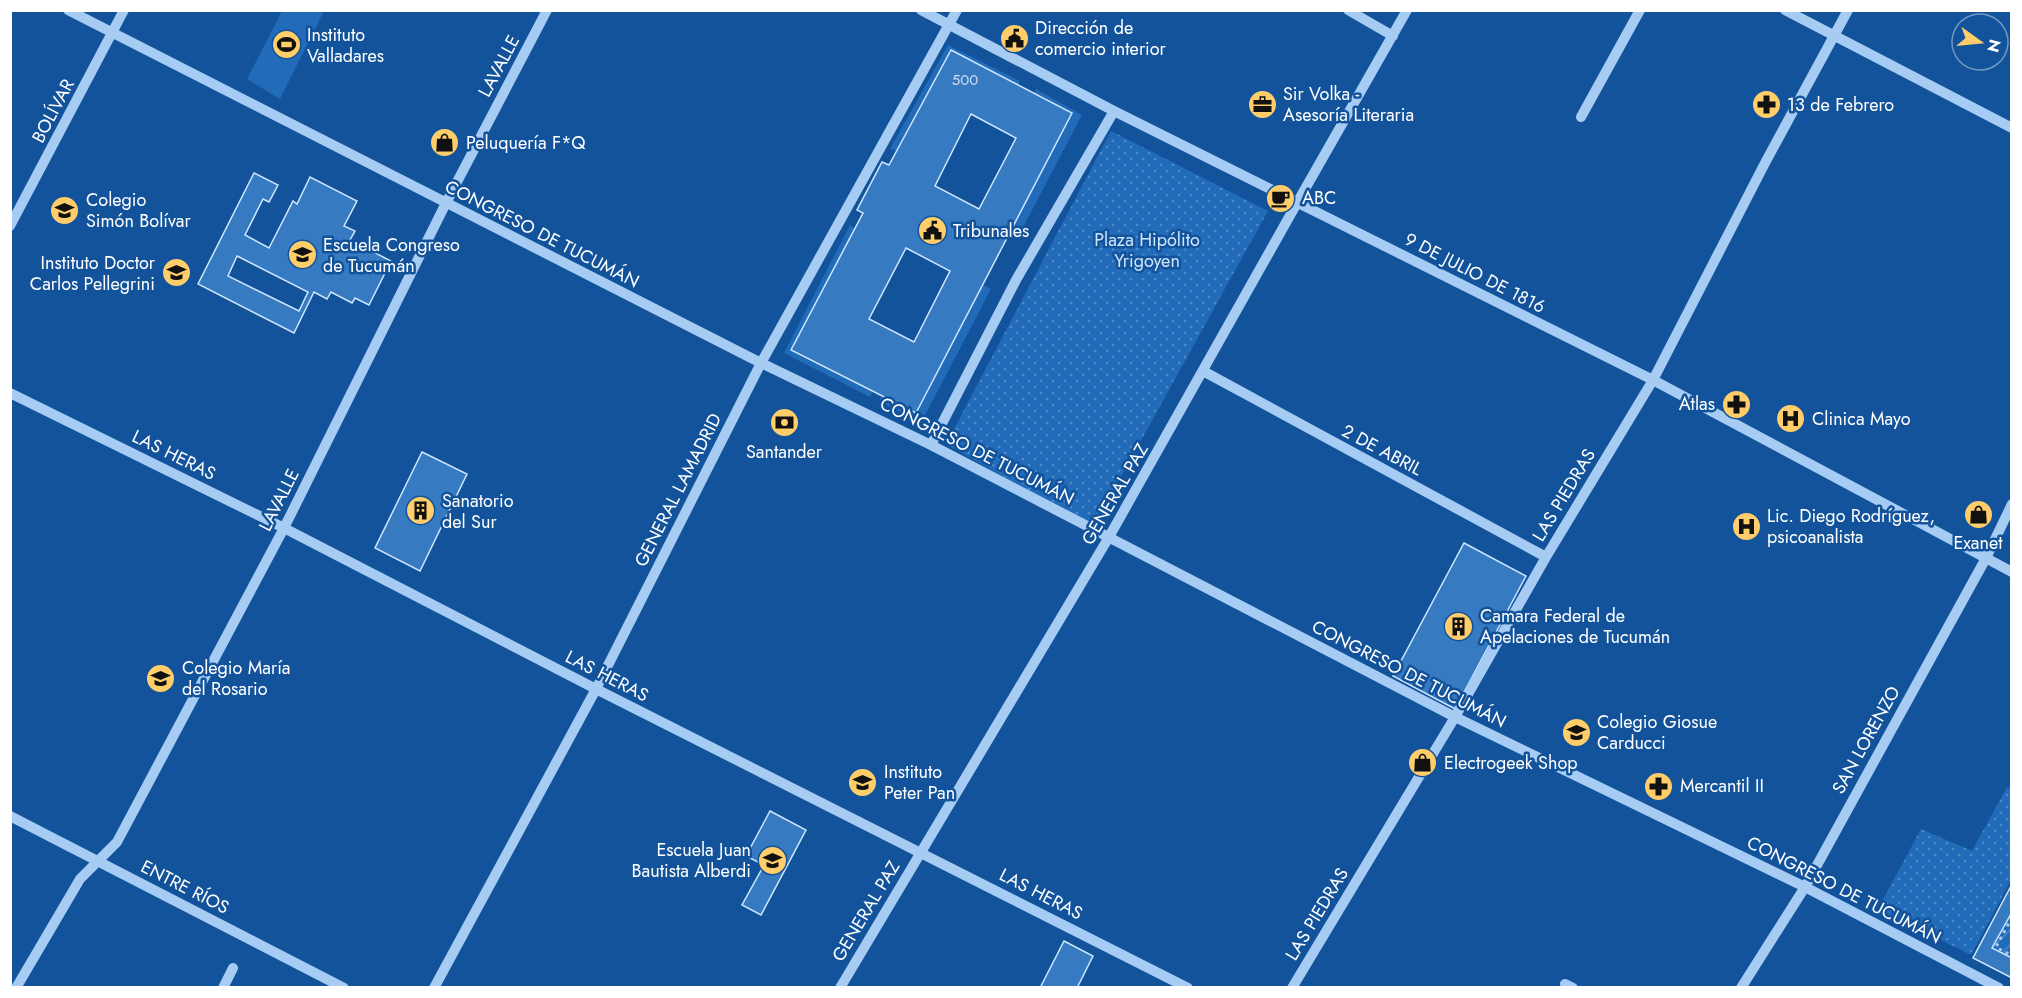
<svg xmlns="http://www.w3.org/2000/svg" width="2022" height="998" viewBox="0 0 2022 998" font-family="Jost,sans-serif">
  <defs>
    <pattern id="park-dots" width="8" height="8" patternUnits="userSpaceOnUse" patternTransform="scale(1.5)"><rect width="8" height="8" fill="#216bb9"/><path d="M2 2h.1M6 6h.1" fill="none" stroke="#4d89c7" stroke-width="1.8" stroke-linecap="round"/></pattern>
    <pattern id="garden-furrows" width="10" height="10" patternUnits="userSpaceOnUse" patternTransform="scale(1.5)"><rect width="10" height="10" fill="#216bb9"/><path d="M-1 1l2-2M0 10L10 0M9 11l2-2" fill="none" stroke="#4d89c7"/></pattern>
  </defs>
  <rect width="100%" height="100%" fill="#12539b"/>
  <!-- grass -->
  <path fill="#216bb9" d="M282,11H324L280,99L247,79Z
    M948,45L1020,81L1018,85L951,50L896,151L890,149Z
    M1036,89L1082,115L1018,237L1010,233L1072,113L1034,93Z
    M850,225L855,229L792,349L873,391L870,397L784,353Z
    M983,285L991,289L921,423L879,401L882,395L917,412Z"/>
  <!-- park -->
  <path fill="url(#park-dots)" d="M1111,131L1268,211L1093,527L946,444Z
    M2007,787L2012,789L2011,880L1971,955L1878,909L1921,829L1972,851Z"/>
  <!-- garden -->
  <path fill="url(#garden-furrows)" d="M2011,912V958L1992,948Z"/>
  <!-- building -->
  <path fill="#367ac1" stroke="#cee6fe" stroke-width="1.5" fill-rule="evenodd" d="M951,50L1072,113L916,413L791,350L863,213L857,210L882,162L889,165ZM971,114L1016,138L979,209L935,186ZM906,248L950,271L914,342L869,319Z
    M254,173L278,185L269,202L263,199L245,235L269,248L293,201L297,204L310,177L357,201L344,226L355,231L350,240L391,261L369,305L355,298L352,303L331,292L327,299L314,292L294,333L198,284ZM237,256L308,292L299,311L228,276Z
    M422,452L467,474L420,571L375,548Z
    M1464,543L1526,576L1455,709L1393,676Z
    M770,811L806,830L761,915L742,905L764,865L746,856Z
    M2012,884V912L1992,948L2012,958V978L1973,958Z
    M1064,941L1093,956L1077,988H1040Z"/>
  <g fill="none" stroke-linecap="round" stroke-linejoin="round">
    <!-- path -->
    <path stroke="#a6ccf4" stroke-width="3" stroke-dasharray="3 4.5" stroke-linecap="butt" d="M2012,917L1996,947L2012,956"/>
    <!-- minor -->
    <path stroke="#a6ccf4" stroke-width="10" d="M68,10L761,363L931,445L1455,717L1805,887L1999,988
      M921,10L1114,111L1653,380L2012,572
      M1348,10L1393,36
      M1785,10L2012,128
      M1581,117L1640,10
      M10,226L124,10
      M1203,371L1546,557
      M10,393L284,528L596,689L1188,988
      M931,445L1016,280L1114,111
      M10,816L344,988
      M1565,984L1573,988
      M16,988L80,879L117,842L284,528L446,203L547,10
      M223,988L233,968
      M434,988L596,689L761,363L957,10
      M840,988L1109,537L1297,203L1407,10
      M1292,988L1455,717L1546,557L1653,380L1765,163L1848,10
      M1741,988L1805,887L1986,558L2012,504"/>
  </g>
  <!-- icons -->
  <defs>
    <symbol id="civic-disc" viewBox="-11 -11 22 22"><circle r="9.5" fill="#ffcd69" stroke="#12539b"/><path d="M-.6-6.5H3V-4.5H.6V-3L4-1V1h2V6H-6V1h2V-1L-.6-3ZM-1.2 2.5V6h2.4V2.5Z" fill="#111"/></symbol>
    <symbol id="stadium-disc" viewBox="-11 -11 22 22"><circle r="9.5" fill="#ffcd69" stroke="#12539b"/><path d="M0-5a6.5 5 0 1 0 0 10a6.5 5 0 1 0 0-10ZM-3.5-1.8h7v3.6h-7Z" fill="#111"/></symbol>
    <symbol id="office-disc" viewBox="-11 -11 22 22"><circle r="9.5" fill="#ffcd69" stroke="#12539b"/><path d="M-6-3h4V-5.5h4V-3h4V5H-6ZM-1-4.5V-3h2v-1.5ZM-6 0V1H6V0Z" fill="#111"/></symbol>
    <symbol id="pharmacy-disc" viewBox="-11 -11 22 22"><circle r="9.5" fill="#ffcd69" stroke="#12539b"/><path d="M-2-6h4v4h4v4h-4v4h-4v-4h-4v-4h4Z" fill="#111"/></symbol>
    <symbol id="shop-disc" viewBox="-11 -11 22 22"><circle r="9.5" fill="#ffcd69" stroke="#12539b"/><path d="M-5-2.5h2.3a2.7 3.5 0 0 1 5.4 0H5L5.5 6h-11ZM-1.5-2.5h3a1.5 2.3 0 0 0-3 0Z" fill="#111"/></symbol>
    <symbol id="cafe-disc" viewBox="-11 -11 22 22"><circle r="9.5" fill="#ffcd69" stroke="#12539b"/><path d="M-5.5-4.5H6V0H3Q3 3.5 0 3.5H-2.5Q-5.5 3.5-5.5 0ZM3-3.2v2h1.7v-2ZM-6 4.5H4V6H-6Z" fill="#111"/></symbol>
    <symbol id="university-disc" viewBox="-11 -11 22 22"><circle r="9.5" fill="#ffcd69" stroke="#12539b"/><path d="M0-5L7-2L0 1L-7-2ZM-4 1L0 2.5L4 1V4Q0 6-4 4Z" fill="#111"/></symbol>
    <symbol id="school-disc" viewBox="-11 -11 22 22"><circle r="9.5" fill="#ffcd69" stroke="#12539b"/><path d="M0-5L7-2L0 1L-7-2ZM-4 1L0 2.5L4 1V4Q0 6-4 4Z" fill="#111"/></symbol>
    <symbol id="hospital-disc" viewBox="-11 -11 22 22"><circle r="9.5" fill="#ffcd69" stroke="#12539b"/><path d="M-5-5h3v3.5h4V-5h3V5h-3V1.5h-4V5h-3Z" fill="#111"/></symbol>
    <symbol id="bank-disc" viewBox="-11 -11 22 22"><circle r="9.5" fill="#ffcd69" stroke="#12539b"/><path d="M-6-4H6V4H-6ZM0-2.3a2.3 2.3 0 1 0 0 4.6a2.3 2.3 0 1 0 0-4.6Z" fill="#111"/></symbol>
    <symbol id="building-disc" viewBox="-11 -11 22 22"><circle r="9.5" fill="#ffcd69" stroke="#12539b"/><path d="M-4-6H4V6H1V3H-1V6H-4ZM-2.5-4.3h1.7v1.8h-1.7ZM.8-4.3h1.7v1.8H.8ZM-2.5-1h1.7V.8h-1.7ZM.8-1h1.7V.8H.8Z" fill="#111"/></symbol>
  </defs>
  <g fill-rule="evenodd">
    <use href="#civic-disc" x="998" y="22" width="33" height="33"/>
    <use href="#stadium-disc" x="270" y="28" width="33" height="33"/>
    <use href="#office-disc" x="1246" y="88" width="33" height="33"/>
    <use href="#pharmacy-disc" x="1750" y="88" width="33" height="33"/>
    <use href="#shop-disc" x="428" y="126" width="33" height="33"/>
    <use href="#cafe-disc" x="1264" y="182" width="33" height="33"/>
    <use href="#university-disc" x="48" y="194" width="33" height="33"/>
    <use href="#civic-disc" x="916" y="214" width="33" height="33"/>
    <use href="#school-disc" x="286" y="238" width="33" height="33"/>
    <use href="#school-disc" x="160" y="256" width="33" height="33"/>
    <use href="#pharmacy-disc" x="1720" y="388" width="33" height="33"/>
    <use href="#hospital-disc" x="1774" y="402" width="33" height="33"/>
    <use href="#bank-disc" x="768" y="406" width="33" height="33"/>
    <use href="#building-disc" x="404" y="494" width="33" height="33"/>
    <use href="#shop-disc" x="1962" y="498" width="33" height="33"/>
    <use href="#hospital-disc" x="1730" y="510" width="33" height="33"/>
    <use href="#building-disc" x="1442" y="610" width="33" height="33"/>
    <use href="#school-disc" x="144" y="662" width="33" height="33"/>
    <use href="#school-disc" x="1560" y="716" width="33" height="33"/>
    <use href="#shop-disc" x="1406" y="746" width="33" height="33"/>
    <use href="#school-disc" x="846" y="766" width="33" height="33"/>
    <use href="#pharmacy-disc" x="1642" y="770" width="33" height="33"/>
    <use href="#school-disc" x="756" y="844" width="33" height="33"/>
  </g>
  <g text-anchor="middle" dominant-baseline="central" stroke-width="5" stroke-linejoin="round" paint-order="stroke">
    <!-- number labels -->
    <g font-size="15" fill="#cddef0">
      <text x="965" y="80">500</text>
    </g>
    <!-- poi labels -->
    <g font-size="18" fill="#fff" stroke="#12539b" text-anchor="start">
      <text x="1035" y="28">Dirección de<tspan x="1035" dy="21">comercio interior</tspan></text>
      <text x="307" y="35">Instituto<tspan x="307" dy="21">Valladares</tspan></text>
      <text x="1283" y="94">Sir Volka -<tspan x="1283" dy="21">Asesoría Literaria</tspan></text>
      <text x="1787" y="105">13 de Febrero</text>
      <text x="466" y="143">Peluquería F*Q</text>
      <text x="1302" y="198">ABC</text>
      <text x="86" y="200">Colegio<tspan x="86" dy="21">Simón Bolívar</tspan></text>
      <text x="953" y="231">Tribunales</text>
      <text x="323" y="245">Escuela Congreso<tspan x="323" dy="21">de Tucumán</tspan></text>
      <text x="155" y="263" text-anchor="end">Instituto Doctor<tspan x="155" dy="21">Carlos Pellegrini</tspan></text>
      <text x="1715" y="404" text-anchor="end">Atlas</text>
      <text x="1812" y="419">Clinica Mayo</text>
      <text x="784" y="452" text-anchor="middle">Santander</text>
      <text x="442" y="501">Sanatorio<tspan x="442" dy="21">del Sur</tspan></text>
      <text x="1767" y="516">Lic. Diego Rodríguez,<tspan x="1767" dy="21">psicoanalista</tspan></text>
      <text x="1978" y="543" text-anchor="middle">Exanet</text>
      <text x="1480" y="616">Camara Federal de<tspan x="1480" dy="21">Apelaciones de Tucumán</tspan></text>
      <text x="182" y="668">Colegio María<tspan x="182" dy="21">del Rosario</tspan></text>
      <text x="1597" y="722">Colegio Giosue<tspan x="1597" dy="21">Carducci</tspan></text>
      <text x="1444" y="763">Electrogeek Shop</text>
      <text x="884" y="772">Instituto<tspan x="884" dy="21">Peter Pan</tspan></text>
      <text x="1680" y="786">Mercantil II</text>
      <text x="751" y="850" text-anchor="end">Escuela Juan<tspan x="751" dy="21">Bautista Alberdi</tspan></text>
    </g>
    <!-- street labels -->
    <g font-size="18" fill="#fff" stroke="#12539b">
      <text transform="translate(499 66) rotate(-62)">LAVALLE</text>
      <text transform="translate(53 111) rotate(-62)">BOLÍVAR</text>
      <text transform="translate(542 234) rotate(27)">CONGRESO DE TUCUMÁN</text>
      <text transform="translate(1475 273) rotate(27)">9 DE JULIO DE 1816</text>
      <text transform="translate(1382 450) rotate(28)">2 DE ABRIL</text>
      <text transform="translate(977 451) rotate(27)">CONGRESO DE TUCUMÁN</text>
      <text transform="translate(174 455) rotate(26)">LAS HERAS</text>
      <text transform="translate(678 490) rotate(-63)">GENERAL LAMADRID</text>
      <text transform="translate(1115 494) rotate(-60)">GENERAL PAZ</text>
      <text transform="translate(1564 495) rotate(-59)">LAS PIEDRAS</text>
      <text transform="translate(279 500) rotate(-63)">LAVALLE</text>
      <text transform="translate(1409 674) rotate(27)">CONGRESO DE TUCUMÁN</text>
      <text transform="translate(607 676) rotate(27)">LAS HERAS</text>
      <text transform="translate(1866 740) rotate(-61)">SAN LORENZO</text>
      <text transform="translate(185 887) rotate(27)">ENTRE RÍOS</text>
      <text transform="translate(1844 890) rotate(27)">CONGRESO DE TUCUMÁN</text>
      <text transform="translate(1041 894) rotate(27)">LAS HERAS</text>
      <text transform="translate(866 911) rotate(-59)">GENERAL PAZ</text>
      <text transform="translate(1317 914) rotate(-59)">LAS PIEDRAS</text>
    </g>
    <!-- park labels -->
    <g font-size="18" fill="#cee6fe" stroke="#12539b">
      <text x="1147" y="240">Plaza Hipólito<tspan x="1147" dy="21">Yrigoyen</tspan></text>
    </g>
  </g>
  <!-- border -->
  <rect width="2022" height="998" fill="none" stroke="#ffffff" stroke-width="24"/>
  <!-- north arrow -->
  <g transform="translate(1980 42) rotate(105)"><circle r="28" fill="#12539b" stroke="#7198c3" stroke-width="1.5"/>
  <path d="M0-4.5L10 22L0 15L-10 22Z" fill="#ffcd69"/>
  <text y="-9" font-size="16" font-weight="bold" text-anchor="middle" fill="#ffffff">N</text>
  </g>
</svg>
